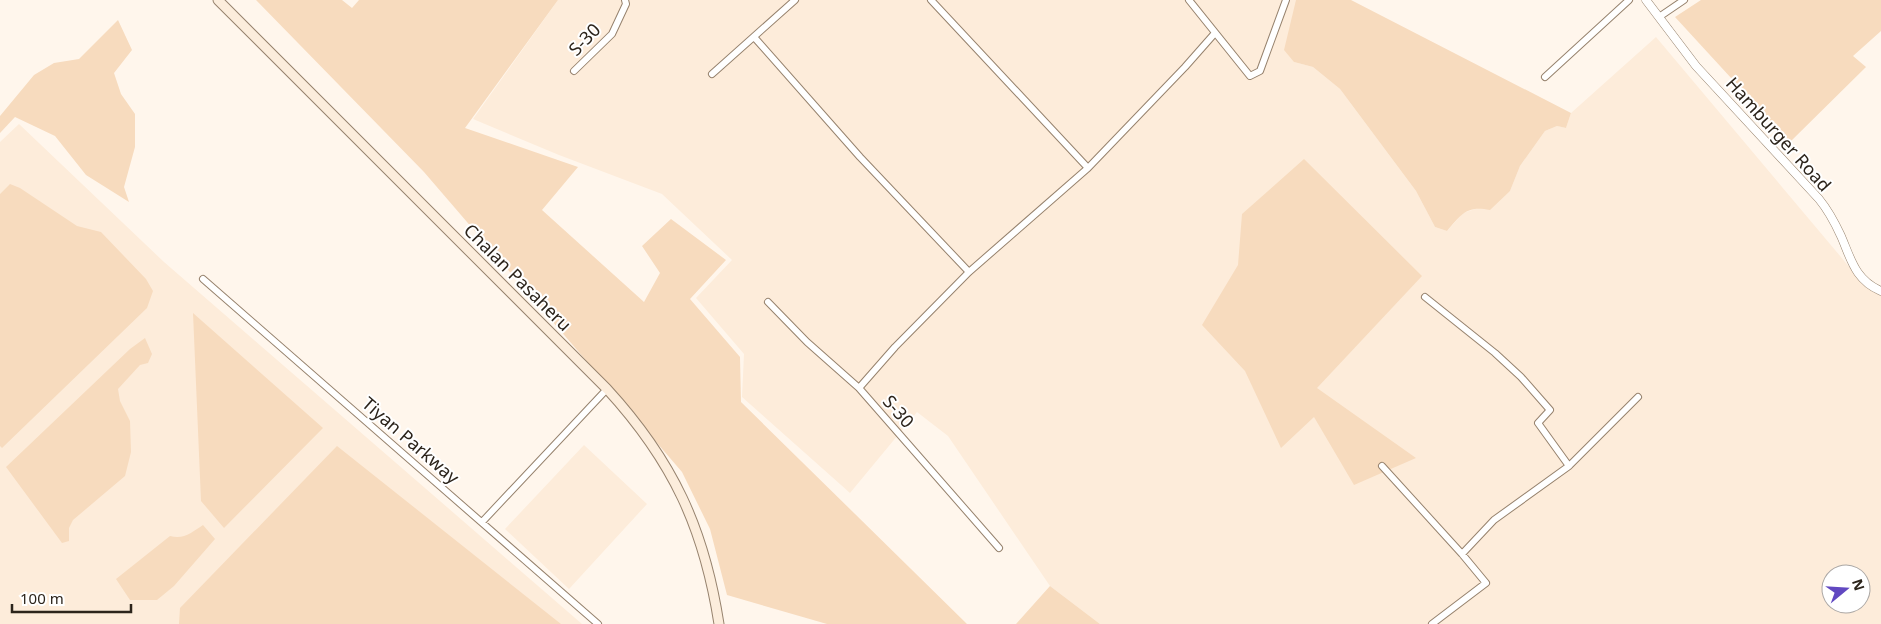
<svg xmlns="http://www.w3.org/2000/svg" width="1881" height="624" viewBox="0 0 1881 624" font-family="'Noto Sans',sans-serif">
  <rect width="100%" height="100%" fill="#fff6ec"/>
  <!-- built -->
  <path fill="#fdecda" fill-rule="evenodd" d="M558,0H1302L1294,62L1313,67L1340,89L1416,191L1435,227L1447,231L1463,213L1478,208L1510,191L1520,166L1545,131L1557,126L1566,128L1571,113L1656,37L1867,288L1881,295V624H1100L1050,586L948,436L917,412L850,493L742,397L744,354L696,298L732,260L662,194L559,155L473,119ZM1831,574H1861V604H1831Z
    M19,124L164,262L582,624H0V142Z
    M584,445L647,504L569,589L505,529Z"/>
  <!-- green -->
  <path fill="#f7dbbe" d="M256,0H342L352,8L359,0H558L465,128L578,167L542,210L644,302L660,273L642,246L671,219L726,260L690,299L740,357L741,402L967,624H827L727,595L710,529L682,472L424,172Z
    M1296,0H1351L1571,113L1566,128L1557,126L1545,131L1520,166L1510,191L1490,210C1466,205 1461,215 1447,231L1435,227L1416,191L1340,89L1313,67L1294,62L1284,50Z
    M1701,0H1881V31L1853,56L1866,67L1790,142L1675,17Z
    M118,20L132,50L114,73L121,94L135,114V147L124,187L129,202L86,175L55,136L15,117L0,133V116L34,75L54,63L79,59Z
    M1304,159L1422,276L1317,388L1416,458L1354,485L1314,417L1281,448L1245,371L1202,325L1238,265L1242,214Z
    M10,184L20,188L77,226L101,232L146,279L153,291L147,308L2,448L0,446V194Z
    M193,313L323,428L224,528L201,501Z
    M145,338L152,354L148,363L140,365L118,389L120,401L130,421L131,452L125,476L73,520L69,528V541L62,543L6,467L130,349Z
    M337,446L561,624H179L180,608Z
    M203,525L215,539L174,586L157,600H130L116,579L170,536C184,540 192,532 203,525Z
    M1050,586L1100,624H1016Z"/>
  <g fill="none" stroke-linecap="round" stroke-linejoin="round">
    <defs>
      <path id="minor" d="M931,0L1088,168
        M1189,0L1250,76L1260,71L1286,0
        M1659,17L1684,0
        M754,37L860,157L969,272
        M574,71L612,34L626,4L625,0
        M712,74L795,0
        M1545,77L1629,0
        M203,279L598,624
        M1425,297L1495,353L1521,377L1550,410L1538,423L1569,466
        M768,302L807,342L859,388L999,548
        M859,388L895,347L969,272L1088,168L1185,67L1215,33
        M1382,466L1462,554
        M482,522L607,389
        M1432,624L1486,583L1462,554L1494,520L1569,466L1638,397"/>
      <path id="tertiary" d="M1646,0L1696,66L1819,199C1828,210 1835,223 1841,236C1851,259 1855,280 1881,291"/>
      <path id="secondary" d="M218,0L607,389C673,461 704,528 719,624"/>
    </defs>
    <!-- minor casing -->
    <use href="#minor" stroke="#96826d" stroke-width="8"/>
    <!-- tertiary casing -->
    <use href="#tertiary" stroke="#96826d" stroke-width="9"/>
    <!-- secondary casing -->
    <use href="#secondary" stroke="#96826d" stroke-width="11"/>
    <!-- minor -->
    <use href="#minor" stroke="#fff" stroke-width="6"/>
    <!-- tertiary -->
    <use href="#tertiary" stroke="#fff" stroke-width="8"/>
    <!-- secondary -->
    <use href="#secondary" stroke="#fceddc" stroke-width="9"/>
  </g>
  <g text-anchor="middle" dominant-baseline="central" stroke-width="4" stroke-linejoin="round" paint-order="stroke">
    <!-- street labels -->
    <g font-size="18" fill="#2c241b" stroke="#fff">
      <text transform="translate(584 39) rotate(-46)">S-30</text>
      <text transform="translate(1779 134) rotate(48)">Hamburger Road</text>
      <text transform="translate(518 277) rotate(45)">Chalan Pasaheru</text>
      <text transform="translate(899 411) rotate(49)">S-30</text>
      <text transform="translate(411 440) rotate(41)">Tiyan Parkway</text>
    </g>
  </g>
  <!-- north arrow -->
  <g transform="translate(1846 589) rotate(72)"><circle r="24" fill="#ffffff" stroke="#aba7a4"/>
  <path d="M0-4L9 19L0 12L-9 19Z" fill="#6148c1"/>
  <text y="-8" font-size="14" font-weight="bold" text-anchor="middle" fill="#2c241b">N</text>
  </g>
  <!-- scale -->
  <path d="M12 604v8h119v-8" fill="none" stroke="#2c241b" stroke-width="2.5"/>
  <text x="20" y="604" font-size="15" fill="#2c241b" stroke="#ffffff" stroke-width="4" paint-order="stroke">100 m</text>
</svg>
